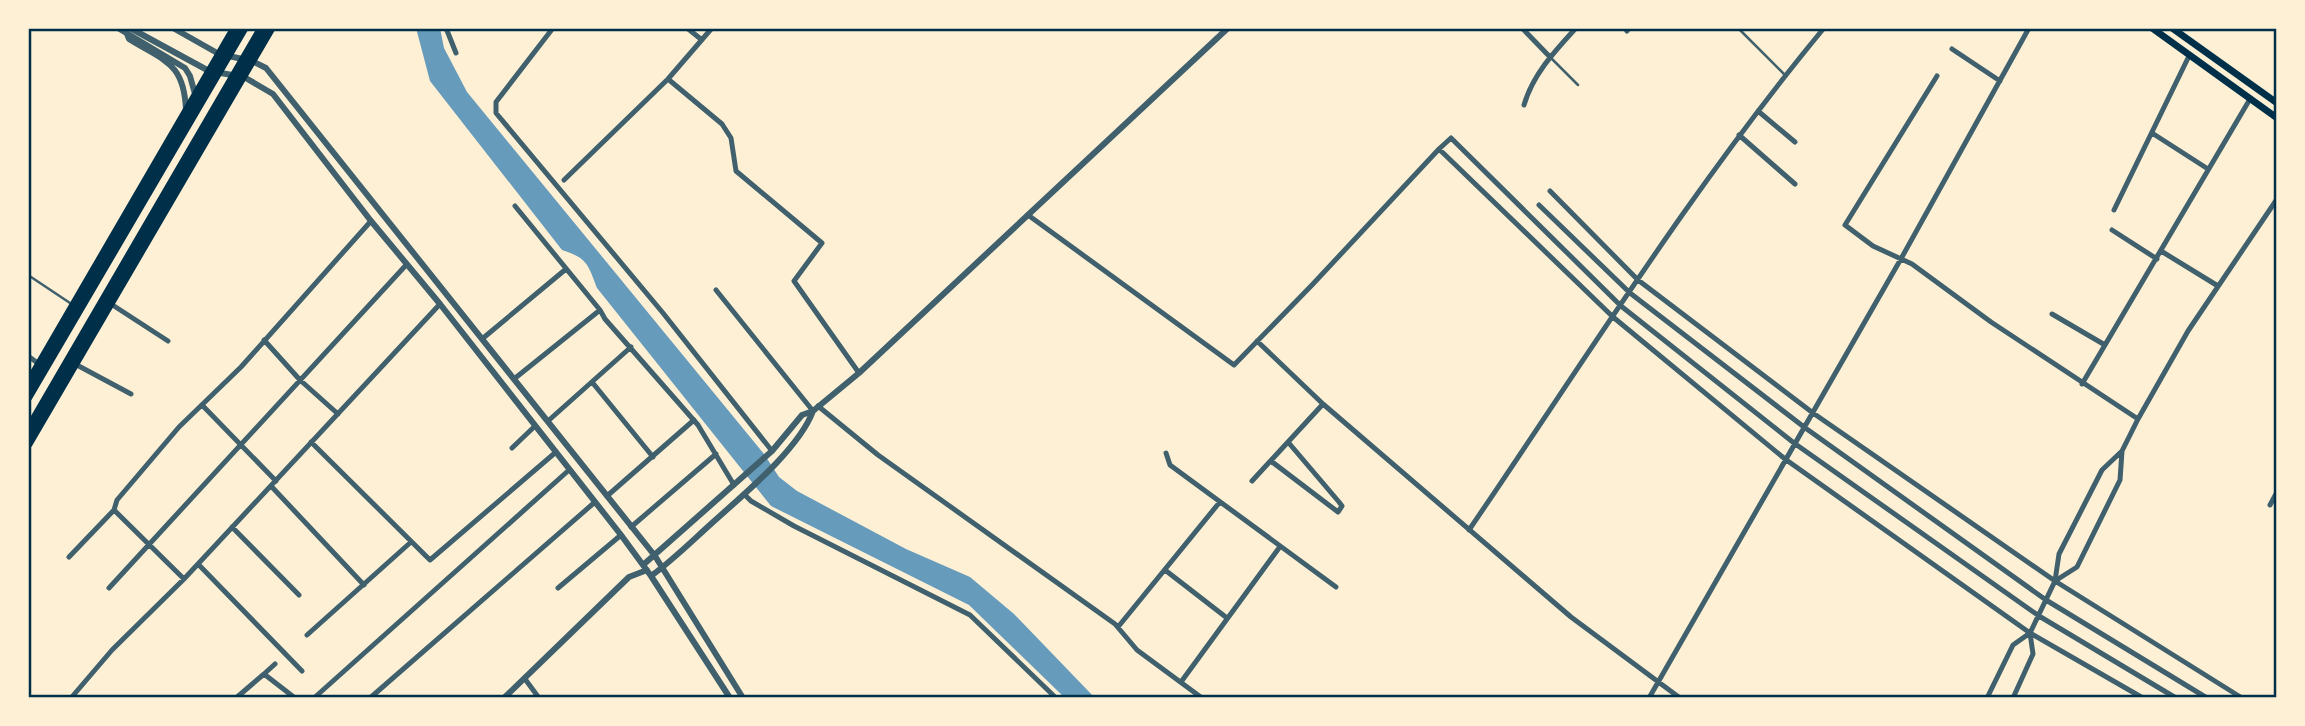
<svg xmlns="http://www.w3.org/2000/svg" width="2305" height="726" viewBox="0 0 2305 726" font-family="'Public Sans',sans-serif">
  <rect width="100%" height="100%" fill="#fdf0d5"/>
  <!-- water -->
  <path fill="#669bbc" d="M416,28H440L444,48L467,92L764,454L779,477L797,491L906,549L970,577L1014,614L1095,698H1065L969,605L771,506L597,288C588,264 587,258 562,250L430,81Z"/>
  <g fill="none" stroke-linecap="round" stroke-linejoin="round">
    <!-- service -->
    <path stroke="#3f606c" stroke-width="2.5" d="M1738,28L1785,75
      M1550,57L1578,85
      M28,275L73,305"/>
    <!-- minor -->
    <path stroke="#3f606c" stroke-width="5" d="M446,28L456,53
      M553,28L496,102V113L663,313L772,451
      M687,28L702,40
      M1522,28L1550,57
      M1625,28L1627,31
      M1952,49L2000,81
      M1937,76L1845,225L1873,246L1912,264L1991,322L2138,419
      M668,79L722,124L731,138L736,171L822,243L794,281L859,373
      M1524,105C1533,74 1555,51 1576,28
      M1758,111L1795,142
      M2152,133L2208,169
      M1739,135L1795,184
      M1439,149L1613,317L1785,459L2030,633L2143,698
      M564,180L668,79L712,28
      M1550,191L1638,280L1813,413L2055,581L2242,698
      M1539,205L1630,293L1804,427L2046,600L2207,698
      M515,206L600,310L605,319L698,425L734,485
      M2114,210L2189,56
      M1028,215L1234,365L1312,285L1439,149L1451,138L1621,306L1794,443L2039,616L2176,698
      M2112,230L2157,259
      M2161,251L2218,286
      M716,290L813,411
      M111,304L168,341
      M2052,314L2105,345
      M482,339L566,269
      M264,340L300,380L338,414
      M1257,341L1323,404L1571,617L1680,698
      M28,356L39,364
      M75,364L131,394
      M514,379L600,310
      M592,382L653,457
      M2082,384L2250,99
      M202,405L276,481
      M818,406L878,455L1115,624L1137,650L1202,698
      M548,421L631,347
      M311,442L430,560L556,452
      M512,448L535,426
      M1166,453L1170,465L1336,587
      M1271,461L1338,512L1342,506L1339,502L1288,442
      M1252,481L1323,404
      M271,486L364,585
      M744,494L751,501L794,526L970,615L1056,698
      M607,496L694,420
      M2270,505L2277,492
      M114,510L184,579
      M232,527L299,595
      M631,527L716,454
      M1469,530C1585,360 1693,186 1824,28
      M69,557L114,510L117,500L179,427L241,367L371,221
      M198,564L302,671
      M1165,570L1227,618
      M2055,581L2077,567L2120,480L2122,451L2138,419L2188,331L2277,199
      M109,588L407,264
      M558,588L621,535
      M1118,627L1219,503
      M307,635L411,542
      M264,674L275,664
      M525,679L539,698
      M1181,682L1279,548
      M71,698L112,650L184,579L440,304
      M236,698L264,674L295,698
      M314,698L569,470
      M370,698L595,502
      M596,698H597
      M1649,698L1902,257L2029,28
      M1987,698L2013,645L2030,633L2055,581L2059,554L2102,470L2122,451
      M2013,698L2033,654L2030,633"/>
    <!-- tertiary -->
    <path stroke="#3f606c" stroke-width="6" d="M118,28L185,68L190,76L195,94
      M130,28L209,71L244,77L273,94L371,221L440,304L621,535L651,576L730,698
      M173,28L219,54L252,61L266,68L655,556L743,698
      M127,34L129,39C164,61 184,62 186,110
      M643,565L772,451L802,415L813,411L859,373L1228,28
      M651,576C673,560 692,541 712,523C743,495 799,449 813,411
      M504,698L629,577L647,570"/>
    <!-- secondary -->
    <path stroke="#003049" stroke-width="7" d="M2152,28L2277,118
      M2172,28L2277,103"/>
    <!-- trunk -->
    <path stroke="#003049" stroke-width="9" d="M28,384L235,28
      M28,397L244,28
      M28,430L262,28
      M28,444L271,28"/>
  </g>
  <!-- border -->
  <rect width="2305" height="726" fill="none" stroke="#fdf0d5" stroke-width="60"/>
  <rect x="30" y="30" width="2245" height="666" fill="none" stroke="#003049" stroke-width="2.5"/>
</svg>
